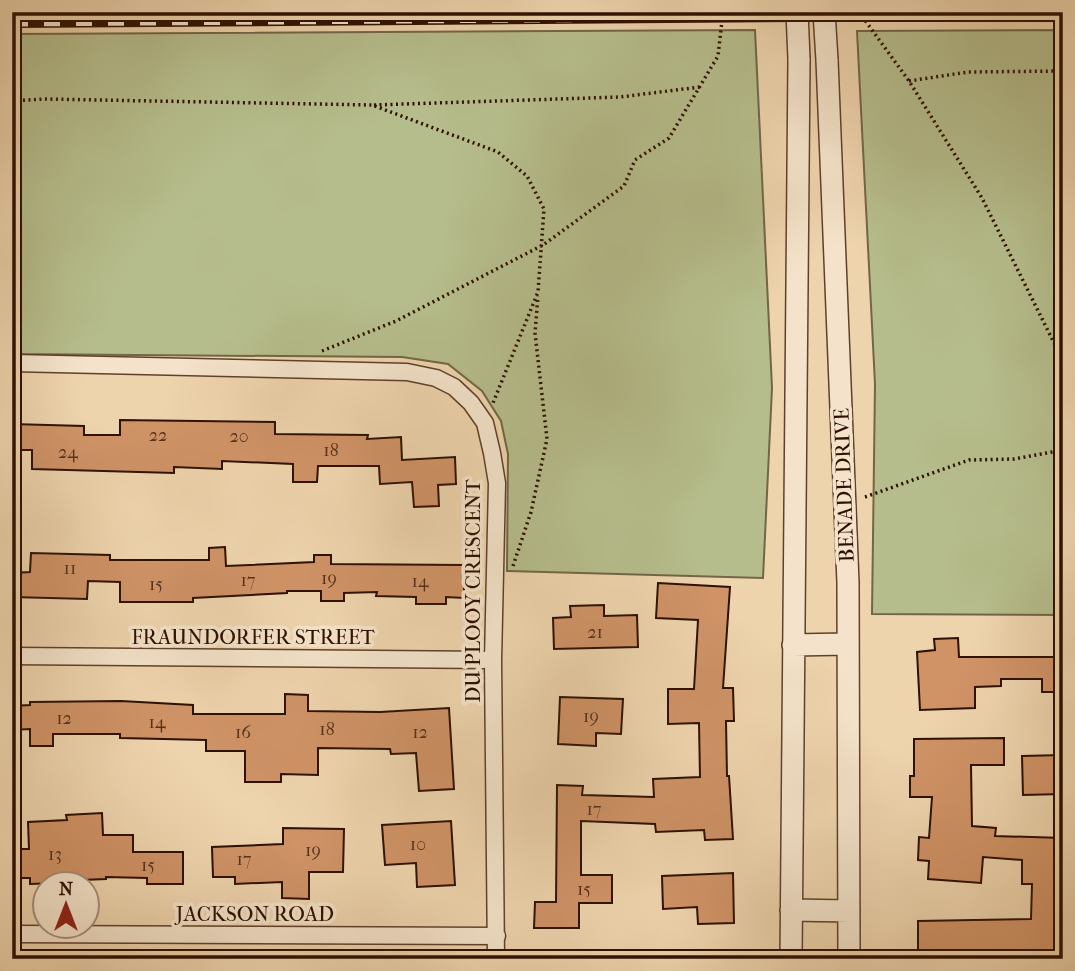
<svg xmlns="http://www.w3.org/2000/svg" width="1075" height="971" viewBox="0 0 1075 971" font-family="'IM FELL French Canon',serif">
  <rect width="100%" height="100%" fill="#eed4ad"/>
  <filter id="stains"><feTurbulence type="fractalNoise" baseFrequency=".00286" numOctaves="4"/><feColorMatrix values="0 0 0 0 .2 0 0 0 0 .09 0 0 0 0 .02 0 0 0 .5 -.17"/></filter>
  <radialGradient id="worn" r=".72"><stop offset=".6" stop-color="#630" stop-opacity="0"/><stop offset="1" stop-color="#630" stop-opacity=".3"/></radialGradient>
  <!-- green -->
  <path fill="#b6bd8c" stroke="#726646" stroke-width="2" d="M755,30L772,388L763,578L507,571L508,454L501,421L482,391L448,364L402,357L12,354V34Z
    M1063,30V615L872,614L875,384L857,31Z"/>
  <!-- building -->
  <path fill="#cf9366" stroke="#2e1000" stroke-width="2" d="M120,420L275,422V434L368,435L367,439L401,437L402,460L455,457L456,484L438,485L439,506L414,507L412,482L380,484L379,466H318L317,482H293V464L222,461V469L174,467V473L32,469V450H12V424L84,426V435H120Z
    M225,547L226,566L314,562V555H331V564L464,565V598L446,597V604H416V597L376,596L377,592L344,593V601H321V591H287V593L193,598V602H120V582L88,581L87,599L12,597V573L30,572L31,553L110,555V560H209V548Z
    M658,583L730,587L723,688H733L734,721H726L727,776H729L733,839L705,840L704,830L656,832L655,824L581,821V875H612V903H579V928H534L535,902H556L557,785L583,786L582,795L654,797L653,779L700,777L699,723L668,724V689H694L698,620L656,618Z
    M604,605V616L637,615L638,647L554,649L553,618L571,617L570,606Z
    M958,638L959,657H1063V692H1042V679H1001V686L975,687V708L920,710L917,652L935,650L934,639Z
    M285,694L308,695V711L380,712L449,708L454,789L419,791L416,753L391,754L390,749L318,748V775L281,774V782H245V751H206V740L120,738V734H53V746H30V729L12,730V706L30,705V702L121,701L193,705V714H285Z
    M560,697L623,699L621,734L596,733V746L558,744Z
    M1004,738V765H971L972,826L996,828L995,836L1063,838V959H1015V952L981,953V959H918V921L1031,919L1032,884H1022V860L983,857L981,883L928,879L929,861L918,860L919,837L929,838L932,797H910V776H914V739Z
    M1063,755V794L1023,795L1022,756Z
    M102,813L103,835H133V852H183V884H147V878L106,877V879L57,881V883L30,884V878H12V849H29L28,822L67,820L66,815Z
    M451,821L455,885L417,887L416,863L385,865L382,825Z
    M283,828L344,829L343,872H309V899L282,898V882L235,884V877H213L212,847L283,844Z
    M733,873L734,923L698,924L697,907L663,909L662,876Z"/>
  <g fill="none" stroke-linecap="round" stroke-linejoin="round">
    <defs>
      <path id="minor" d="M12,363L407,372L436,378L454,387L471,403L485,423L492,453L497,483L493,660L496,959
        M12,656L493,660
        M12,934L497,936"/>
      <path id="tertiary" d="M827,60L848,583L849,959
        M793,645L847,644
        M791,910L849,911
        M791,959L799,59"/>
    </defs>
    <!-- minor casing -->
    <use href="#minor" stroke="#5e412b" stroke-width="19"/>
    <!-- tertiary casing -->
    <use href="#tertiary" stroke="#5e412b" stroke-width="24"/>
    <!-- path -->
    <path stroke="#2e1000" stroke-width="3.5" stroke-dasharray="2 3.5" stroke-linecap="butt" d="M859,12L909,81L982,198L1063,361
      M909,81L968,72L1063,71
      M12,101L44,99L372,105L498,152L527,176L544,209L538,292L493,403
      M374,105L620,97L700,87
      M322,351L396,321L543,245L624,186L635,160L669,138L718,56L723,12
      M865,497L969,460L1014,459L1063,450
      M513,566L531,512L547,439L535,333L538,296"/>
    <!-- minor -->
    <use href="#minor" stroke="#f4e3ca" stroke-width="16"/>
    <!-- tertiary -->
    <use href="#tertiary" stroke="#f4e3ca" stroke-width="21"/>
    <defs>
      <path id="rail" d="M12,24L1063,16"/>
    </defs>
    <!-- rail casing -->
    <use href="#rail" stroke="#2e1000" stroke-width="8"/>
    <!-- rail -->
    <use href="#rail" stroke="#f4e3ca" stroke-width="5" stroke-dasharray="16" stroke-linecap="butt"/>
    <defs>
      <path id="tertiary-bridge" d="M797,12L799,59
        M824,12L827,60"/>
    </defs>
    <!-- tertiary-bridge casing -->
    <use href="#tertiary-bridge" stroke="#5e412b" stroke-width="24" stroke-linecap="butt"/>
    <!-- tertiary-bridge -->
    <use href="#tertiary-bridge" stroke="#f4e3ca" stroke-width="21"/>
  </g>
  <g text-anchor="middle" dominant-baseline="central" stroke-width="7" stroke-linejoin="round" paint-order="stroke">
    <!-- number labels -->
    <g font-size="18" fill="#56311a">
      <text x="158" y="435">22</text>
      <text x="239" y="436">20</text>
      <text x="331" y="450">18</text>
      <text x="68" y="452">24</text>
      <text x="70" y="568">11</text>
      <text x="329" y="578">19</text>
      <text x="248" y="580">17</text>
      <text x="420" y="581">14</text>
      <text x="156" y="584">15</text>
      <text x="595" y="632">21</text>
      <text x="591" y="716">19</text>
      <text x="64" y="718">12</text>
      <text x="157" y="722">14</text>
      <text x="327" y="729">18</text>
      <text x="243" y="732">16</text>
      <text x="420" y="732">12</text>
      <text x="594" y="809">17</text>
      <text x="418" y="844">10</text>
      <text x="313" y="850">19</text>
      <text x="55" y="854">13</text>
      <text x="244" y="859">17</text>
      <text x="148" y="865">15</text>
      <text x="584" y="889">15</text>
    </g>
    <!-- street labels -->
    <g font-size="21" fill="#2e1000" stroke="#f4e3ca">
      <text transform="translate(844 485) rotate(-92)">BENADE DRIVE</text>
      <text transform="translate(473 591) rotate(-90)">DU PLOOY CRESCENT</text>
      <text x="253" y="637">FRAUNDORFER STREET</text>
      <text x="255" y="914">JACKSON ROAD</text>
    </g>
  </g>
  <!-- margin -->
  <rect width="1075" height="971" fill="none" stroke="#eed4ad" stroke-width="42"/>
  <rect x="14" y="14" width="1047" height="943" fill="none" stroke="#2e1000" stroke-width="3.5"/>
  <rect x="21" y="21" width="1033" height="929" fill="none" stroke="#2e1000" stroke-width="2"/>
  <!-- north arrow -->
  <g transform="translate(66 905)"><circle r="33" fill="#f4e3ca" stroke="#a58f79" stroke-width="2"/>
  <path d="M0-5L12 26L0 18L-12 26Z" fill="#8f2418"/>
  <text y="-10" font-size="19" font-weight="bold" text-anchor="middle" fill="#2e1000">N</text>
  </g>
  <rect width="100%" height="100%" filter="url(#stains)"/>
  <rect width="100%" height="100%" fill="url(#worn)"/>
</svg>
